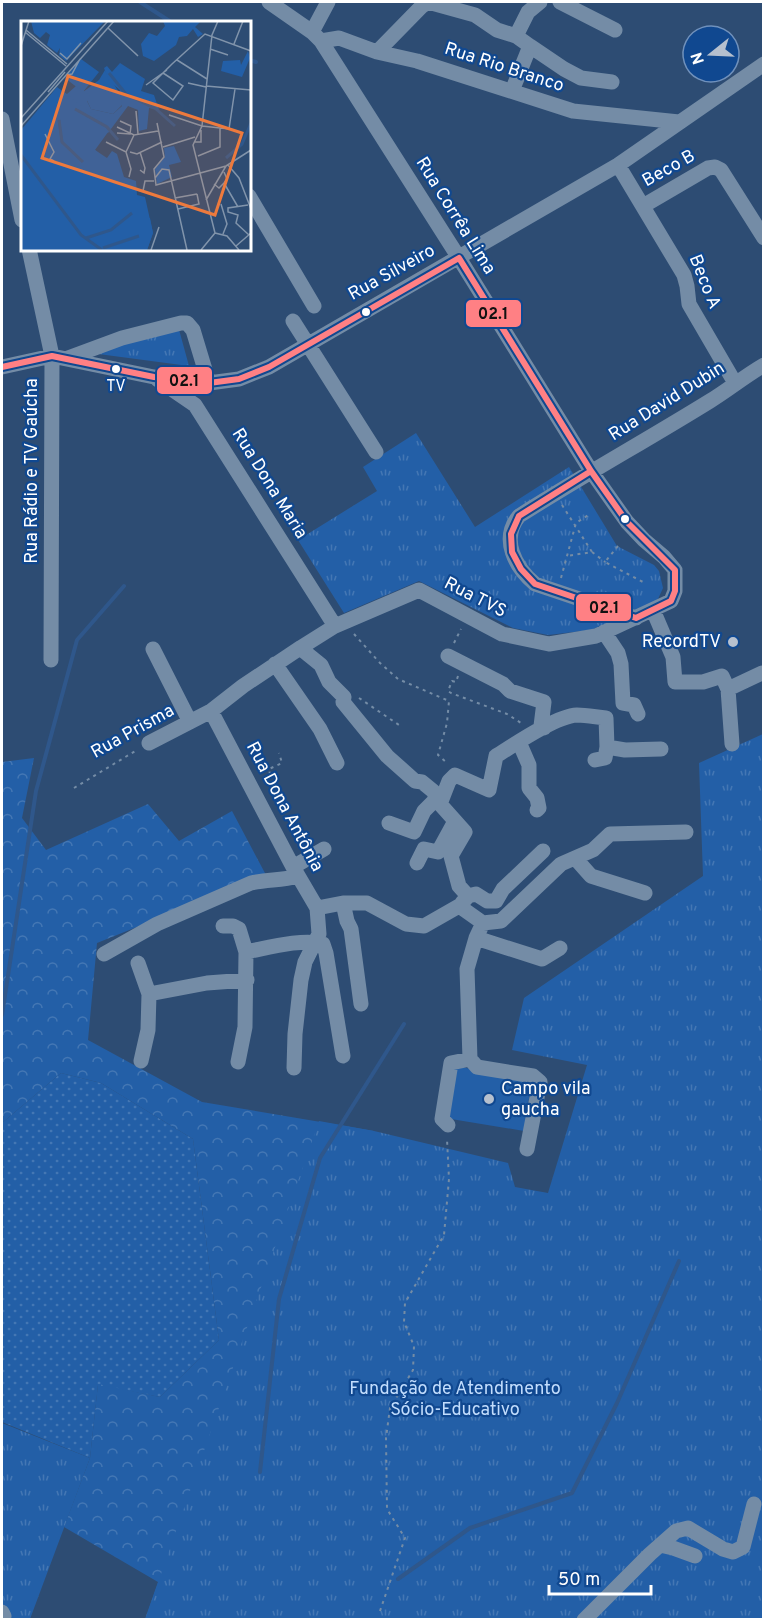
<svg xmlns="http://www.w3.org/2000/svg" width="765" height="1621" viewBox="0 0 765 1621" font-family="Overpass,sans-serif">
  <defs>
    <pattern id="grass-dots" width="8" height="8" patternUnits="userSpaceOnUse" patternTransform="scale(1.5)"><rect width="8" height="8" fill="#235fa7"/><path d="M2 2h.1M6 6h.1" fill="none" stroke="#4477b4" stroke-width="1.8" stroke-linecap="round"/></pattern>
    <pattern id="forest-crowns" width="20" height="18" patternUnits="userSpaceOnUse" patternTransform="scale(1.5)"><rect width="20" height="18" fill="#235fa7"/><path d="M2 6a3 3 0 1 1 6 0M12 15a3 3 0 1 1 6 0" fill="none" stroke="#4477b4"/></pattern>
    <pattern id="park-tufts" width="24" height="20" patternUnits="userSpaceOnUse" patternTransform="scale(1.5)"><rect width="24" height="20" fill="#235fa7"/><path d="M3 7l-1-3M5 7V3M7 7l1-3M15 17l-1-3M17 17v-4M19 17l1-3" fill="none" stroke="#4477b4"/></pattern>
  </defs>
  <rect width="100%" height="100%" fill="#2d4c73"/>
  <!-- grass -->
  <path fill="url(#grass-dots)" d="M61,1073L101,1083L193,1139L219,1340L160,1397L98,1385L90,1458L2,1422V1123Z"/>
  <!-- forest -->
  <path fill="url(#forest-crowns)" d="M34,758L22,818L46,850L148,804L179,841L232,811L266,875L97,943L88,1040L202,1102L374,1131L323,1354L763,1114L145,1619L158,1582L64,1527L90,1458L98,1384L160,1397L219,1340L193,1139L101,1083L61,1073L2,1123V762Z"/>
  <!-- park -->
  <path fill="url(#park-tufts)" d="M178,326L189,366L91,353Z
    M416,433L475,527L569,467L617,546L654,565L659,571L663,588L658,599L646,606L591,630L548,635L513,628L419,581L344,613L298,540L377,491L363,467Z
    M763,734V1619L145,1620L319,1121L374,1131L508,1163L515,1187L548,1193L587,1065L512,1050L524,998L703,876L699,763Z
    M2,1423L90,1458L30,1619H2Z"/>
  <!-- garden -->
  <path fill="#235fa7" d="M454,1066L532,1079L524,1131L445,1118Z"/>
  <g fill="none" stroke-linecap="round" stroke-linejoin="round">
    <!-- stream -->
    <path stroke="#2f578b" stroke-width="4" d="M140,2L171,22
      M249,60L256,62
      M2,1015L36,791L77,640L124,586
      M260,1472L279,1299L320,1158L404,1024
      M398,1579L470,1528L572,1493L617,1403L679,1261"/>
    <!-- path -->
    <path stroke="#748ca6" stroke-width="2" stroke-dasharray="3 4.5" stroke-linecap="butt" d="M562,505L592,552L567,556
      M618,546L605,562L643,582
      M592,552L605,562
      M561,578L576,523L590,514
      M354,634L380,663L398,679L449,701L447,723L438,755L447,763
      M454,643L461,629
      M458,676L456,682L452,681L448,691L451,693L507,714L521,723
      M359,698L399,725
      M263,778L270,774L269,769L282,763L279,753
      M74,788L137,750
      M380,1611L405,1538L387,1509L386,1438L390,1408L413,1370L414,1346L404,1322L405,1303L444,1235L449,1179L447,1139"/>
    <!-- minor -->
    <path stroke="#748ca6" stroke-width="15" d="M560,2L615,30
      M312,32L328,2
      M516,36L528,12L540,2
      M321,41L339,38L377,52L417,61L573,111L679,122
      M530,46L564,69L581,78L612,82
      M377,52L421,7L428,2L475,15L497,30L516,36L530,46L512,91
      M2,119L22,220
      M618,165L684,275L687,286L689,304L735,383
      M249,196L314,306
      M643,206L708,168L715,167L721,170L764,238
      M29,249L52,356L51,660
      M293,321L376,452
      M68,358L122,338L181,323H187L193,330L209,383
      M2,367L52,356L154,377L209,383L239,379L269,367L618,165L764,64
      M157,379L195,405L335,626
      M653,610L673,657L675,682H703L722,676L728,689L762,673
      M636,618L535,584C515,567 500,539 519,516C582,476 647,440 710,401C728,390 745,376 764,365
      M604,632L618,653L621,664L623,703L634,705L638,714
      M300,648L321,665L329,682L344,697L343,702L387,756L415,781L422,782L433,791L440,804L465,832L451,856L459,886L468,896
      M153,649L190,722
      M448,656L503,684L510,691L544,702L541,726L544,728
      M275,664L320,729L337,763
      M728,689L732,744
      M211,711L293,867L317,908L319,934L305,962L301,980L295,1034L294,1068
      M519,742L529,765V788L537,798L539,808L537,810
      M149,743L211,711L243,686L300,648L335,626L419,590L502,634L549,644L596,636L671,601L675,591V570L664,557L644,540L627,522L591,471L459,258L321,41L312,32L269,2
      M607,747L625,750L661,749
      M440,804L449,781L455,775L489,790L496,756C514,745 556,716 577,715C586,715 596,717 606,718L607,747L605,758L595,760
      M389,823L414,832L424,811L437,798
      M575,858L591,876L645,893
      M417,863L424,849L438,852L455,821
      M293,867L324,849
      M343,903L347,921L351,929L361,1004
      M462,903L468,896L476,894L487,901H496L503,889L543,851
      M317,908L343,903H367L406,924L424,926L459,906L483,923L476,938L467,969L470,1059L477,1067L533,1076L540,1082L527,1149
      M483,923L501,921L561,864L593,850L610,834L686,832
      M223,926H233L239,929L246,952
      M476,938L542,959L560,948
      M104,954L157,924L251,883C269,879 281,881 298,876
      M138,963L149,994L148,1030L141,1061
      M149,994L207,983L247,980
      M238,1062L245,1027L246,952C267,948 303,938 323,944L326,953L343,1056
      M448,1125L442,1119L451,1063L470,1059
      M660,1545L673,1548L695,1556
      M2,1612L4,1616L3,1620
      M584,1620L650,1554L676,1531L688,1528L723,1549L733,1552L743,1547L754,1504"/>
    <defs>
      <path id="bus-1" d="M2,367L52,356L154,377L209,383L239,379L269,367L459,258L591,471
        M591,471L627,522L675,570V591L671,601L636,618L535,584L521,569L512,552L511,534L519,516Z"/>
    </defs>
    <!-- bus-1 casing -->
    <use href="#bus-1" stroke="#104890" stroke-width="10"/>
    <!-- bus-1 -->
    <use href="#bus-1" stroke="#ff8084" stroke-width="6"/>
  </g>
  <!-- markers -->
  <g fill="#fff" stroke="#104890" stroke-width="2">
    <circle cx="366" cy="312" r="5"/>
    <circle cx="116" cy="369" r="5"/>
    <circle cx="625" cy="519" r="5"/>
  </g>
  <g fill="#b6c0ce" stroke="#104890" stroke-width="2">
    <circle cx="733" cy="642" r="6"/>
    <circle cx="489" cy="1099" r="6"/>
  </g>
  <g text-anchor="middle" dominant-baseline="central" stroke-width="4.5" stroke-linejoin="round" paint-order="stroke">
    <!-- bus labels -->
    <g font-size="16" fill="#fff" stroke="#104890">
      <text x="116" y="387">TV</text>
    </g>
    <!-- street labels -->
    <g font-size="18" fill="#fff" stroke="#104890">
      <text transform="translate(504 68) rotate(18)">Rua Rio Branco</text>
      <text transform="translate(669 169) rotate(-29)">Beco B</text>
      <text transform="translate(455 216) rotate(58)">Rua Corrêa Lima</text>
      <text transform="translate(392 273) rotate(-29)">Rua Silveiro</text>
      <text transform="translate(704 282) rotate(68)">Beco A</text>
      <text transform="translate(667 402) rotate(-32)">Rua David Dubin</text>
      <text transform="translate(32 471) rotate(-90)">Rua Rádio e TV Gaúcha</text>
      <text transform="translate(269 484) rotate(58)">Rua Dona Maria</text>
      <text transform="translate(475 598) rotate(27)">Rua TVS</text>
      <text transform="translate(133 732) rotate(-29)">Rua Prisma</text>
      <text transform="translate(284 807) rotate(62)">Rua Dona Antônia</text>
    </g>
    <!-- poi labels -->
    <g font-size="18" fill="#fff" stroke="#104890" text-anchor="end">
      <text x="721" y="642">RecordTV</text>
      <text x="501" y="1089" text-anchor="start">Campo vila<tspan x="501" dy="21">gaucha</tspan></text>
    </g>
    <!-- park labels -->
    <g font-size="18" fill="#c2ddfd" stroke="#104890">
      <text x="455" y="1389">Fundação de Atendimento<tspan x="455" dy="21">Sócio-Educativo</tspan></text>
    </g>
  </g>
  <!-- overview -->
  <g transform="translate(21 21)">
    <rect width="230" height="230" fill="#2d4c73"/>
    <path d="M142,0H180L174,6L182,13L177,16L172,8L166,15L158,16L155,24L133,40L122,35L120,23L128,12L136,15L144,5ZM227,30L229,37L221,56L200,50L202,40L219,39L220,44ZM84,49L104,81L92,93L70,88L62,71L78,59Z" fill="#235fa7"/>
    <path d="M99,42L124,58L120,70L133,74L138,89L128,87L126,108L118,110L117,89L107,85L87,112L75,102L65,99L58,104L53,121L74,129L98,149L73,155L77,164L62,167L49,158L37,164L43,180L65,195L129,197L132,212L126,229H50L39,207L29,204L32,197L20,185L2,149L3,142L6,138L29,155L48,134L26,116L35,100L45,107L41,117L48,119L51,111V99L46,94V81L38,68L46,73L55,65L69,74L66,80L70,88L92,93L101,85L99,69L88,60L83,47L86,45L91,51Z" fill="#235fa7"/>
    <path d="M60,38L78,51L62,71L44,57ZM36,66L90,107L74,129L86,137L91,130L96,133L103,156L115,160L116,174L124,176L132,212L126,229H0V109ZM153,125L160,141L148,144L151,156L136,163L134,148L144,136L143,127Z" fill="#235fa7"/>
    <path d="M10,0H84L45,40L38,34L39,27L36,32L26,24L29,14L25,11L19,17L13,12Z" fill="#235fa7"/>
    <path fill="none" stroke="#2f578b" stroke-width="3" d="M88,52L105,73L135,88L154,105M54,88L86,106L97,119M38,99L41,121L62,141M0,134L60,214L81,229M205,137L221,123L230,102M65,217L90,209L111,192M82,227L118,215"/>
    <path fill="none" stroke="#8194ab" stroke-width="1.5" d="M87,7L117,35L114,32M5,9L46,43M4,11L45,45M213,23L222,0M0,25L8,0M189,28L207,34M39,32L46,38L60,22M156,39L186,58M142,52L162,65L152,79L132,62L151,43L184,13L230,30M45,54L51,53L59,38M167,62L185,66M125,64L146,49M185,65L230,69M27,71L44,51M115,90L117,113M148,94L181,105L208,108L214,68M0,97L87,0M136,102L143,136L133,148L135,164L205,145L230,129M0,105L93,0M96,106L113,114L137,110M96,112L109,113L110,105L99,100M24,113L33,131L29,138L33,140M85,121L105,131L113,114M173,121H180V109M142,126L174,116M105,131L110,148L108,156M109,131L116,133L141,121M177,135L199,126V107M207,144L218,157L230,188M119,149L123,152L124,147L119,131M134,157L141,148L148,149L166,229M203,162L217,186M193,163L198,167L203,162L206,158L203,151M122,170L124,160H133M154,177L176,173M185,179L205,145M200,183L206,203L202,213M227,184L207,187V191L217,194L215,202L228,214M157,188L178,183L176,173M194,212L172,124L181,105L191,14L197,0M194,212L206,215L218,229M215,225L230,212M130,229L138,206M180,229L194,212"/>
    <path fill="#ed7a3d" fill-opacity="0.15" stroke="#ed7a3d" stroke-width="3" d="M47,55L221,112L194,194L21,137Z"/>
    <rect width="230" height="230" fill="none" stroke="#fff" stroke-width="3"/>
  </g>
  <g stroke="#104890" stroke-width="2">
    <rect x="465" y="299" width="57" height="29" rx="6" fill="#ff8084"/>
    <rect x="156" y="366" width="57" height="29" rx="6" fill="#ff8084"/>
    <rect x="575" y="593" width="57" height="29" rx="6" fill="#ff8084"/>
  </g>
  <g font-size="16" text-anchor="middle" font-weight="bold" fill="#111">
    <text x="493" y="319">02.1</text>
    <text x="184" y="386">02.1</text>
    <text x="604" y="613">02.1</text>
  </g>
  <!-- border -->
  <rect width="765" height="1621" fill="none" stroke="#ffffff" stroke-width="6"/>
  <!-- north arrow -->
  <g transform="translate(711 54) rotate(252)"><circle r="28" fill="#104890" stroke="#7091bc" stroke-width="1.5"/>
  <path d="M0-4.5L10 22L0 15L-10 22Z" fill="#b6c0ce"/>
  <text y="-9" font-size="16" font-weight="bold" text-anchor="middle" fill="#ffffff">N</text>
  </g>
  <!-- scale -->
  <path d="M549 1585v9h102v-9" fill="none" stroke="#ffffff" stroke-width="3"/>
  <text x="558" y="1585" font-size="18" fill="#ffffff" stroke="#104890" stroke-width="4.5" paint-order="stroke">50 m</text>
</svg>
